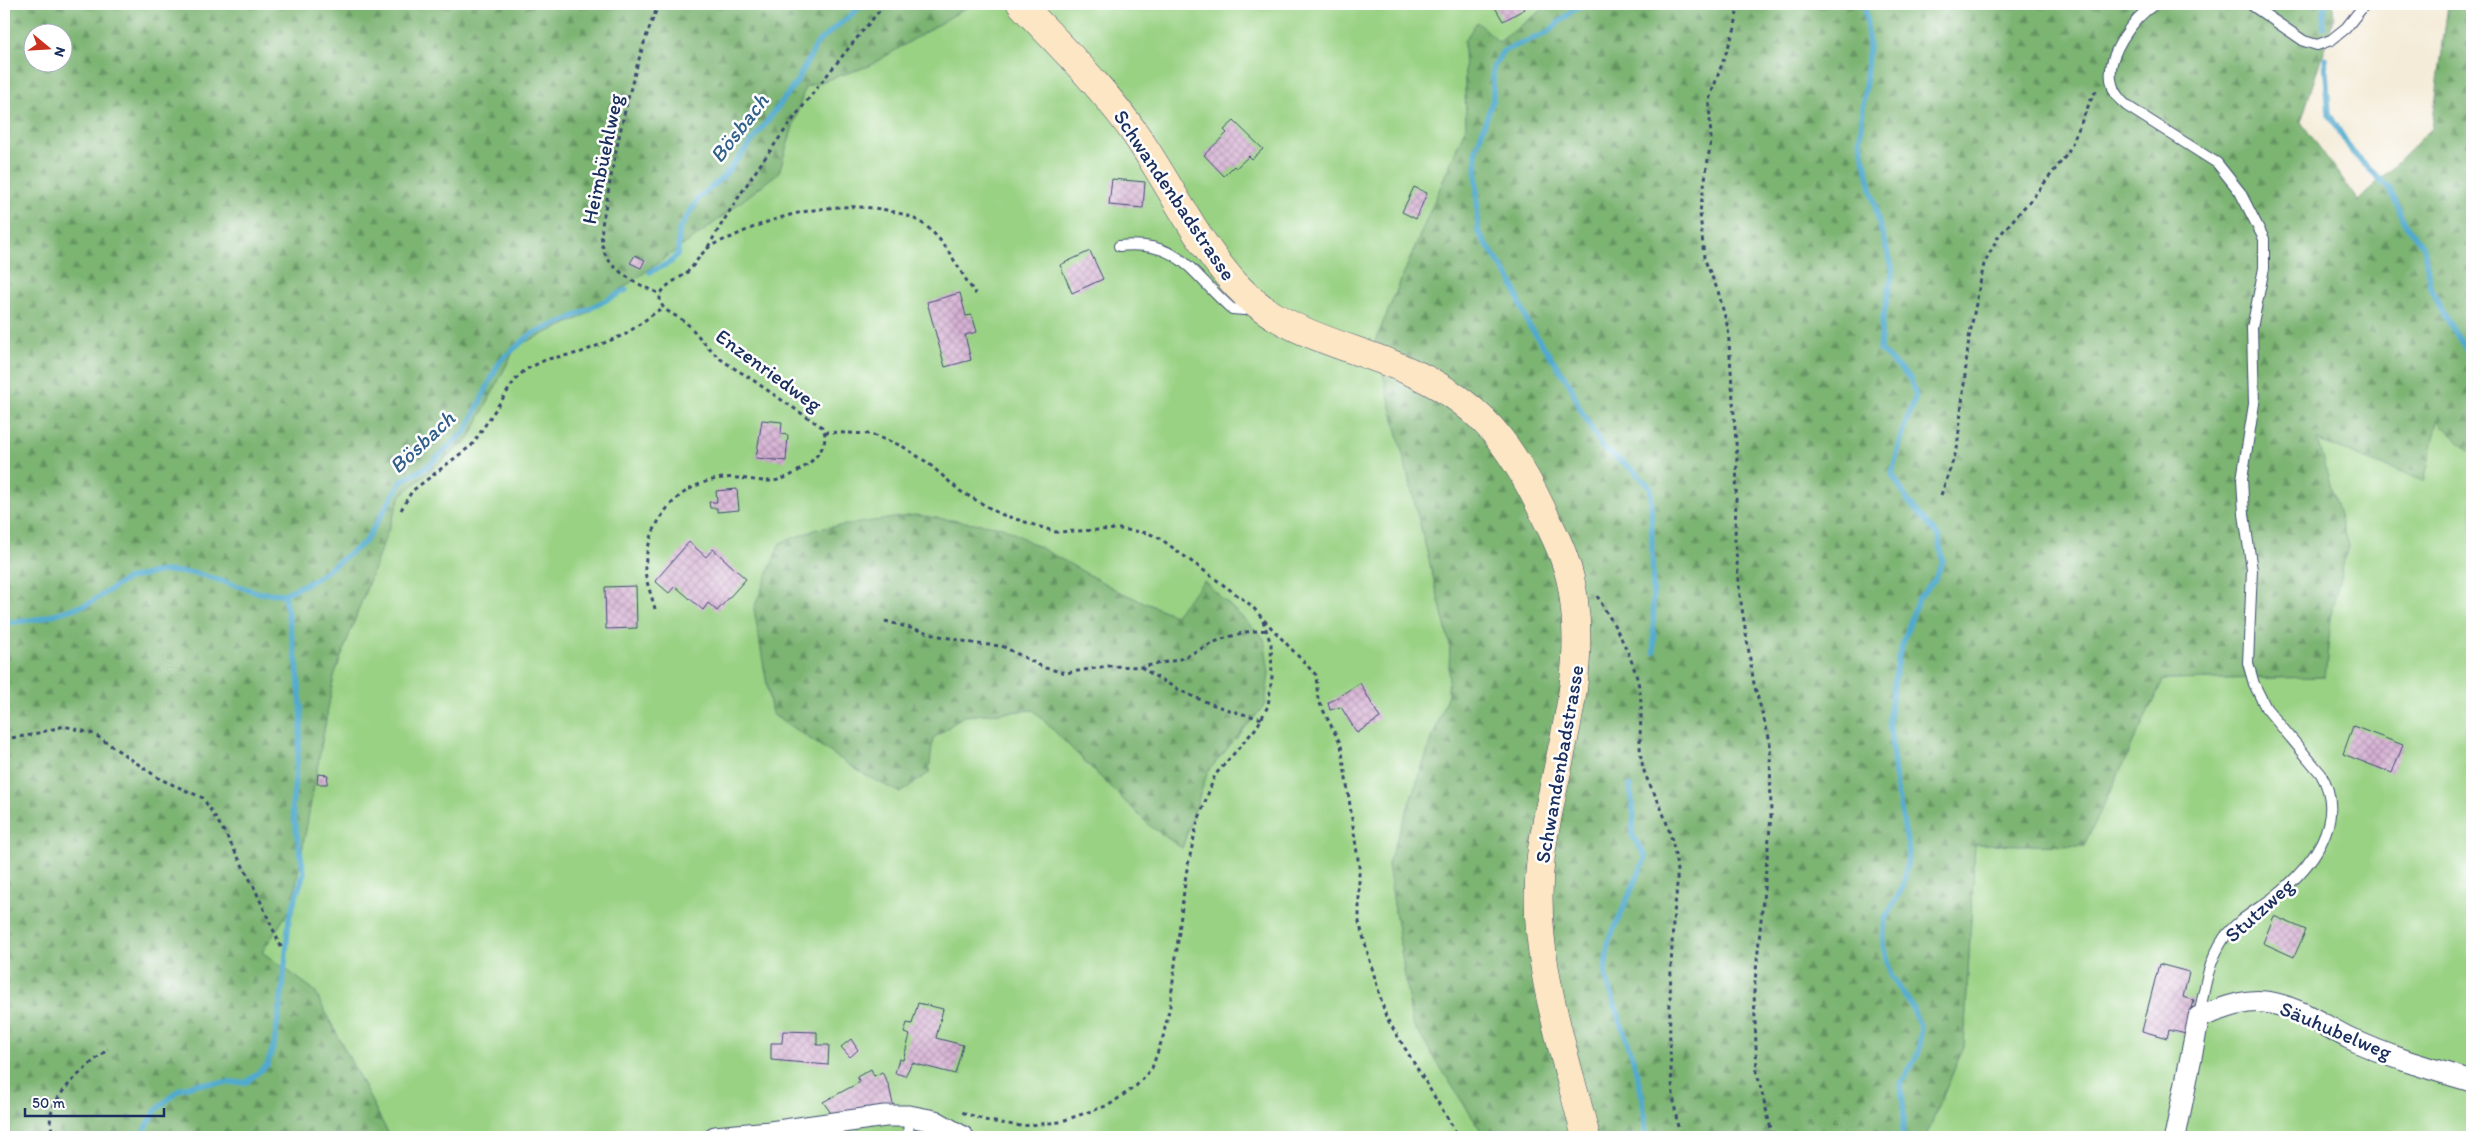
<svg xmlns="http://www.w3.org/2000/svg" width="2476" height="1141" viewBox="0 0 2476 1141" font-family="Itim,sans-serif">
  <defs>
    <pattern id="forest-firs" width="22" height="20" patternUnits="userSpaceOnUse" patternTransform="scale(1.25)"><rect width="22" height="20" fill="#7bb472"/><path d="M5 1l3.5 6h-7zM16 11l3.5 6h-7z" fill="#649361"/></pattern>
    <pattern id="building-cross-hatch" width="8" height="8" patternUnits="userSpaceOnUse" patternTransform="scale(1.25)"><rect width="8" height="8" fill="#d6b1d3"/><path d="M0 0l8 8M0 8l8-8" fill="none" stroke="#ad90ae"/></pattern>
  </defs>
  <rect width="100%" height="100%" fill="#fff"/>
  <filter id="ink" filterUnits="userSpaceOnUse"><feTurbulence type="fractalNoise" baseFrequency=".02" numOctaves="2"/><feDisplacementMap in="SourceGraphic" scale="10" xChannelSelector="R" yChannelSelector="G"/><feConvolveMatrix kernelMatrix="1 2 1 2 8 2 1 2 1" color-interpolation-filters="sRGB"/></filter>
  <filter id="wash" filterUnits="userSpaceOnUse"><feTurbulence type="fractalNoise" baseFrequency=".0096" numOctaves="4" result="noise"/><feDisplacementMap in="SourceGraphic" scale="20" xChannelSelector="R" yChannelSelector="G"/><feGaussianBlur stdDeviation="1.12" result="paint"/><feColorMatrix in="noise" values="0 0 0 0 0 0 0 0 0 0 0 0 0 0 0 0 0 1.4 0 .05"/><feComposite in="paint" operator="in"/></filter>
  <g filter="url(#wash)">
    <rect width="100%" height="100%" fill="#f4ecd8"/>
    <!-- green -->
    <path fill="#9ad284" stroke="#5a8071" fill-rule="evenodd" d="M972,4H1546L1542,10L1499,42L1464,41L1466,126L1375,342L1450,645L1448,694L1388,864L1412,1023L1485,1137H390L314,990L262,952L292,906L334,676L401,495L469,439L516,346L580,318L705,230L779,172L805,87L869,66ZM1120,592L1174,615L1265,705L1208,771L1182,848L1150,826L1033,710L963,716L933,739L900,793L865,775L772,714L754,608Z
      M2438,420L2472,454V1137H1923L1927,1134L1964,1046L1975,844L2084,846L2163,680L2325,677L2332,608L2348,546L2317,440L2424,481Z"/>
    <!-- forest -->
    <path fill="url(#forest-firs)" stroke="#4b7268" fill-rule="evenodd" d="M4,4H972L869,66L805,87L779,172L705,230L580,318L516,346L469,439L401,495L334,676L292,906L262,952L314,990L390,1137H4ZM32,32H62V62H32Z
      M1546,4H2333L2334,17L2301,122L2358,201L2432,128L2448,4H2472V454L2438,421L2424,481L2317,440L2348,546L2332,608L2325,677L2163,680L2084,846L1975,844L1964,1046L1927,1134L1923,1137H1485L1412,1023L1388,864L1448,694L1450,645L1375,342L1466,126L1464,41L1477,22L1499,42L1542,10Z
      M915,515L1003,527L1120,592L1174,615L1204,581L1264,638L1269,673L1265,705L1208,771L1182,848L1150,826L1033,710L963,716L933,739L929,773L900,793L865,775L772,714L754,608L780,543L817,529Z"/>
    <g fill="none" stroke-linecap="round" stroke-linejoin="round">
      <!-- stream -->
      <path stroke="#51aace" stroke-width="5.5" d="M1587,4L1572,11L1547,33L1503,51L1493,68V99L1476,150L1478,232L1512,282L1528,324L1571,386L1579,407L1603,448L1633,470L1651,488L1654,652
        M1865,4L1869,47L1860,140L1879,223L1893,270L1882,323L1880,350L1910,378L1916,396L1904,428L1892,474L1908,501L1939,537L1943,561L1935,579L1918,599L1898,658L1889,718L1896,784L1909,852L1903,887L1885,919L1883,946L1891,975L1910,1003L1921,1028L1919,1052L1901,1084L1904,1114L1902,1137
        M2323,27L2325,4
        M2325,58L2329,114L2353,153L2390,189L2404,221L2424,248L2430,285L2443,313L2471,357L2472,375
        M650,272L671,262L678,253L679,230L698,199L723,177L753,140L796,83L818,42L864,4
        M4,623L39,619L88,604L127,579L162,571L196,573L260,593L284,594L314,580L365,542L402,481L428,466L466,431L500,361L530,335L569,319L626,290
        M1630,786L1634,816L1632,835L1646,857L1608,943L1605,975L1632,1055L1643,1099L1646,1137
        M141,1137L156,1110L180,1089L197,1084L247,1082L267,1065L274,1045L283,987L289,918L304,873L292,807L302,717L297,664L284,594"/>
    </g>
    <g id="blocks">
      <!-- building -->
      <path fill="url(#building-cross-hatch)" d="M1493,4H1522L1525,9L1503,21Z
        M1234,121L1263,149L1252,159L1249,156L1236,168L1234,166L1224,176L1204,155L1227,133L1224,130Z
        M1112,179L1145,182L1143,208L1109,205Z
        M1414,187L1427,193L1416,219L1402,212Z
        M1090,251L1103,279L1072,293L1060,265Z
        M635,255L645,260L641,268L630,263Z
        M960,293L966,316L972,315L977,332L965,335L971,360L945,367L927,302Z
        M762,420L782,422L781,434L788,435L786,461L756,458Z
        M737,489L739,510L717,512V508H710L709,502H717L716,491Z
        M689,542L706,557L713,549L746,579L717,611L708,603L703,610L675,586L669,593L655,581Z
        M636,586L637,628L606,629L605,587Z
        M1360,683L1380,718L1357,733L1341,707L1330,710L1328,703Z
        M2353,726L2403,745L2392,773L2343,754Z
        M318,774L328,775L327,784H317Z
        M2274,916L2306,930L2294,957L2263,943Z
        M2159,964L2189,972L2183,997L2194,1000L2186,1034L2169,1030L2167,1038L2142,1031Z
        M918,1003L943,1009L936,1038L963,1045L955,1074L912,1063L905,1076L895,1073L899,1059L903,1060L910,1035L904,1033L907,1023L912,1024Z
        M783,1031L817,1032V1045H829L828,1065L771,1060V1043H782Z
        M851,1039L858,1050L850,1057L841,1047Z
        M871,1069L874,1076L882,1072L889,1086L894,1109L834,1117L823,1102L860,1082L857,1077Z"/>
    </g>
  </g>
  <g filter="url(#ink)">
    <use href="#blocks" fill-opacity="0" stroke="#3c4b70" stroke-width="1"/>
    <g fill="none" stroke-linecap="round" stroke-linejoin="round">
      <defs>
        <path id="lane" d="M2155,4C2134,17 2104,57 2112,84C2114,94 2120,100 2127,106L2217,163L2240,192L2264,239V268L2252,328L2254,404L2242,479L2244,514L2252,570L2248,663L2254,684L2266,708L2321,774C2348,821 2311,868 2274,897C2257,910 2237,920 2224,938C2208,962 2204,989 2199,1017
          M2250,4L2304,41L2317,45L2331,40L2346,28L2365,4
          M1119,246C1182,240 1191,274 1232,309L1244,310L1255,306
          M908,1137L909,1116"/>
        <path id="street" d="M715,1137L770,1132L885,1116H909L935,1121L963,1137
          M2175,1137L2199,1017C2220,1010 2242,999 2265,1002C2297,1006 2321,1024 2349,1038C2388,1057 2431,1069 2472,1081"/>
        <path id="secondary" d="M1021,4C1060,46 1103,87 1136,135C1170,184 1196,242 1237,286C1282,334 1346,344 1404,369C1479,400 1512,445 1545,516C1559,543 1571,570 1574,601C1586,689 1552,770 1541,856C1529,952 1563,1046 1586,1137"/>
      </defs>
      <!-- lane casing -->
      <use href="#lane" stroke="#3c4b70" stroke-width="12"/>
      <!-- street casing -->
      <use href="#street" stroke="#3c4b70" stroke-width="23"/>
      <!-- secondary casing -->
      <use href="#secondary" stroke="#3c4b70" stroke-width="29"/>
      <!-- path -->
      <path stroke="#3c4b70" stroke-width="3" stroke-dasharray="4 4" stroke-linecap="butt" d="M659,4C635,58 617,140 607,199C604,215 599,232 603,248C608,270 642,287 661,294
        M1738,4L1735,28L1709,100L1711,140L1700,212L1704,258L1718,291L1728,328L1737,457L1735,540L1740,596L1754,684L1770,741L1771,817L1754,992L1757,1073L1773,1137
        M708,247C758,160 821,81 885,4
        M825,432L870,434L902,446L928,463L960,491L1000,514L1056,532L1120,529L1148,533L1161,539L1252,606L1262,618L1271,644L1272,677L1268,706L1257,727L1215,775L1197,824L1186,874L1170,1006L1163,1037L1152,1068L1136,1086L1109,1105L1059,1122L1021,1126L988,1121L961,1112
        M1941,495L1957,449L1969,338L1984,264L1998,237L2035,195L2068,153L2093,95L2099,88
        M401,510L412,491L472,445L515,380L525,370L547,359L579,353L626,334L663,307
        M1597,596C1616,628 1639,664 1641,703C1642,725 1637,745 1643,767C1646,781 1656,794 1661,808C1670,830 1678,857 1677,881C1677,895 1674,909 1673,923C1670,994 1665,1068 1680,1137
        M655,609C652,596 645,580 645,568C648,522 676,484 723,478C739,476 756,482 772,481C792,480 837,450 822,427C798,411 774,395 750,378C739,371 726,364 716,355C704,345 696,331 685,322C677,315 662,312 660,300C659,287 677,280 685,274C694,267 699,255 708,248C714,243 724,240 732,237C784,211 851,196 908,216C943,229 955,267 976,294
        M1264,620L1316,675L1318,700L1341,745L1359,866V922L1386,1017L1459,1137
        M885,621L940,636L977,644L1002,646L1045,668L1066,673L1108,666L1141,667L1178,660L1219,640L1245,632L1268,630
        M1141,667C1183,695 1215,708 1263,719
        M4,739L31,735L64,726L94,734L160,779L203,798L225,833L254,887L282,949
        M57,1137C31,1108 88,1066 108,1049"/>
      <!-- lane -->
      <use href="#lane" stroke="#fff" stroke-width="10"/>
      <!-- street -->
      <use href="#street" stroke="#fff" stroke-width="21"/>
      <!-- secondary -->
      <use href="#secondary" stroke="#fce6c4" stroke-width="28"/>
    </g>
  </g>
  <g text-anchor="middle" dominant-baseline="central" stroke-width="5" stroke-linejoin="round" paint-order="stroke">
    <!-- street labels -->
    <g font-size="21" fill="#1b2f5e" stroke="#fff">
      <text transform="translate(602 159) rotate(-78)">Heimbüehlweg</text>
      <text transform="translate(1175 195) rotate(56)">Schwandenbadstrasse</text>
      <text transform="translate(769 370) rotate(36)">Enzenriedweg</text>
      <text transform="translate(1559 764) rotate(-80)">Schwandenbadstrasse</text>
      <text transform="translate(2259 910) rotate(-42)">Stutzweg</text>
      <text transform="translate(2336 1030) rotate(23)">Säuhubelweg</text>
    </g>
    <!-- water labels -->
    <g font-size="22" font-style="italic" fill="#31608b" stroke="#fff">
      <text transform="translate(739 128) rotate(-52)">Bösbach</text>
      <text transform="translate(422 442) rotate(-43)">Bösbach</text>
    </g>
  </g>
  <!-- margin -->
  <rect width="2476" height="1141" fill="none" stroke="#fff" stroke-width="20"/>
  <!-- north arrow -->
  <g transform="translate(48 48) rotate(108)"><circle r="24" fill="#ffffff" stroke="#a4acbf"/>
  <path d="M0-4L9 19L0 12L-9 19Z" fill="#c8321e"/>
  <text y="-8" font-size="14" font-weight="bold" text-anchor="middle" fill="#1b2f5e">N</text>
  </g>
  <!-- scale -->
  <path d="M25 1108v8h139v-8" fill="none" stroke="#1b2f5e" stroke-width="2.5"/>
  <text x="32" y="1108" font-size="15" fill="#1b2f5e" stroke="#ffffff" stroke-width="4" paint-order="stroke">50 m</text>
</svg>
